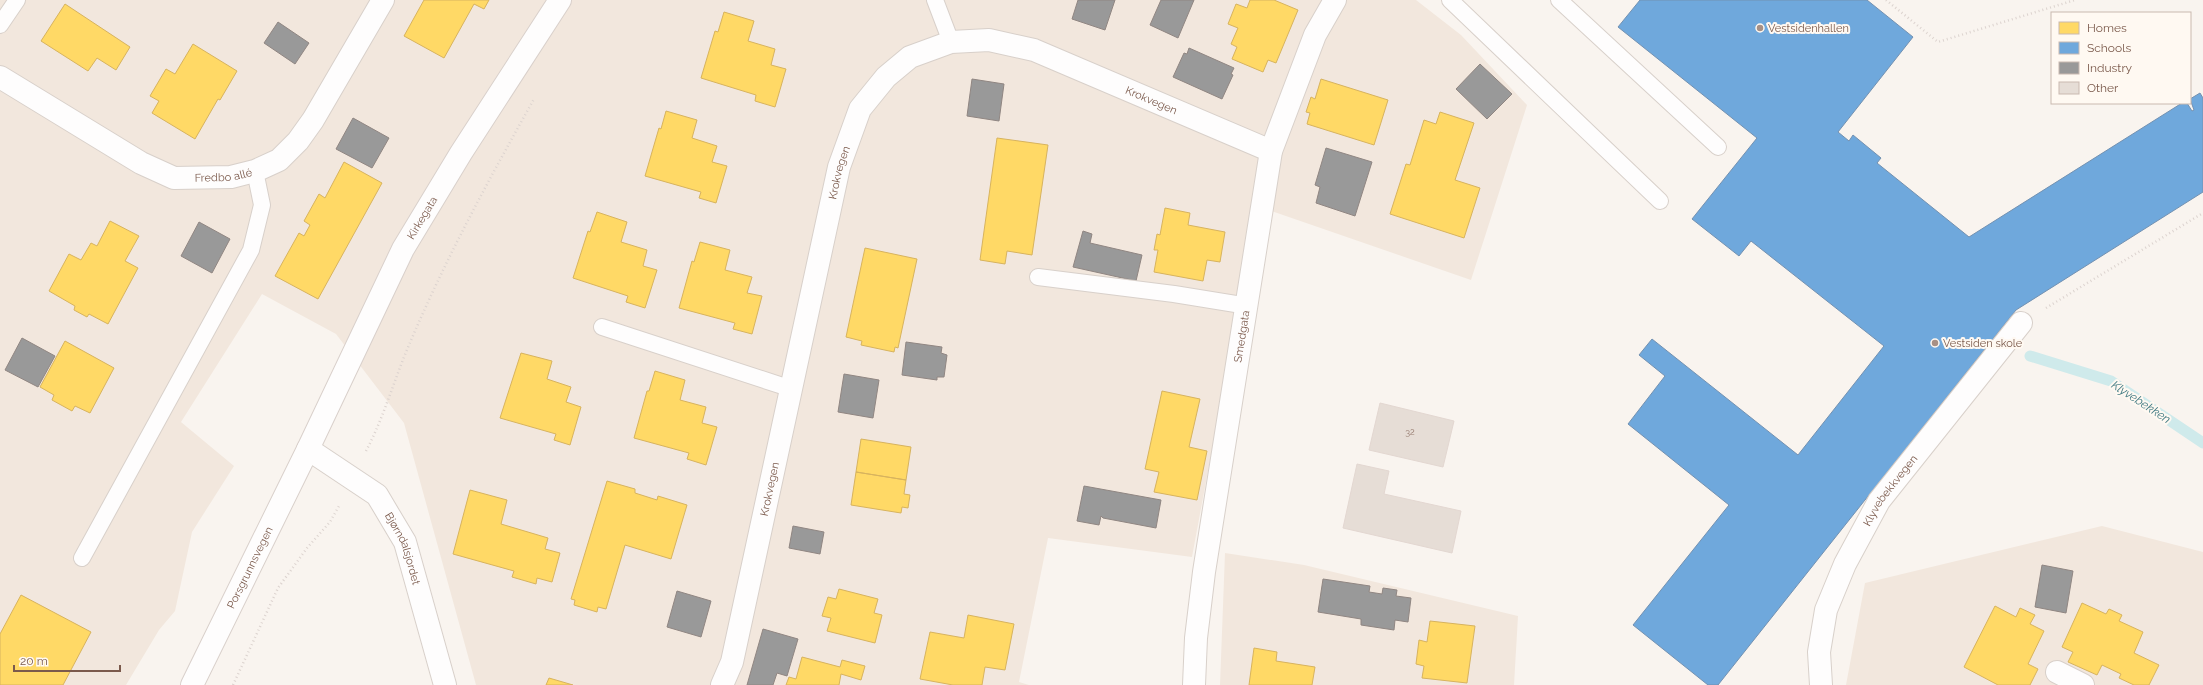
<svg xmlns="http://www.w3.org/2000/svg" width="2203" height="685" viewBox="0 0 2203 685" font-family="Raleway,sans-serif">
  <rect width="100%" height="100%" fill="#f9f4ef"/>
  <!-- residential -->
  <path fill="#f2e7dd" d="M0,0H1416L1461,35L1527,105L1471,280L1257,206L1192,557L1048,538L1019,682L1029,685H476L404,423L336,334L262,294L181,422L234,466L192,532L175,611L159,630L126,685H0Z
    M2102,526L2203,552V685H1846L1865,583Z
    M1225,553L1304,565L1518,616L1514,685H1220Z"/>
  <!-- homes -->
  <path fill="#ffd966" stroke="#d7b35e" d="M424,0H489L484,9L474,4L444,58L404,36Z
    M1250,0H1274L1298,10L1276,63L1268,60L1263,72L1232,59L1237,47L1231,44L1238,28L1228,24L1236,4L1247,8Z
    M65,4L130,47L116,70L97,58L88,71L41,41Z
    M724,12L754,21L748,41L775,49L771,65L786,69L775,107L755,101L756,95L701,78L715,31L718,32Z
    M193,44L237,71L220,100L218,99L195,139L152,113L159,101L150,96L166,69L175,74Z
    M1321,79L1388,100L1374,145L1307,124L1310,113L1306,112L1311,97L1315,99Z
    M666,111L697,120L692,138L717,146L712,162L727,166L716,203L699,198L701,192L645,176L659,128L661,129Z
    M1440,112L1474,123L1455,180L1480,188L1464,238L1390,214L1406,164L1410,165L1424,120L1436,124Z
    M997,138L1048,145L1032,255L1007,251L1005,264L980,260Z
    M344,162L382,183L318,299L275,276L299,233L304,236L310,225L304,221L319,194L325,198Z
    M1165,208L1190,213L1188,225L1225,232L1220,262L1207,260L1203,281L1154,272L1158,250H1154L1157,234L1160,235Z
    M597,212L627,222L621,242L647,250L643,266L657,270L645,308L626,302L628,296L573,278L588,231L590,232Z
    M110,221L139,236L125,261L138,268L108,324L89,314L87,317L74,310L75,306L49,291L69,254L81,260L91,243L97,246Z
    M700,242L730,250L725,270L752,277L747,293L762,296L752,334L733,329L735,323L679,308L692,261L694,262Z
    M865,248L917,259L898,348L895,347L894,352L861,345L862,341L846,337Z
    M65,341L114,368L90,413L75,406L72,411L52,400L54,395L40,387Z
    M521,353L552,361L547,379L571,387L566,402L581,407L570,445L554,440L556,434L500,418Z
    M655,371L685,380L680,400L706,407L702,423L717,427L706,465L687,459L689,453L634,438L647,391H649Z
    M1162,391L1200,399L1189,447L1207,451L1197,500L1154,492L1159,472L1145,469Z
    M861,439L911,447L906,480L856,472Z
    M856,472L906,480L904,494L910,495L908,508L902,507L901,513L851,505Z
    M607,481L635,489V493L657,500L658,496L687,505L671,559L625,545L606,609L598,607L597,612L574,605L575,600L571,599Z
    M470,490L507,500L501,524L548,538L545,549L560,553L552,582L537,578L536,584L512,577L514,571L453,554Z
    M839,589L878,599L874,613L882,615L875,643L827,631L831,618L822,616L828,597L836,599Z
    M21,595L91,632L63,685H0V634Z
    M2082,603L2106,614L2109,609L2122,615L2119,621L2143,632L2134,653L2159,665L2149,685H2134L2119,678L2121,674L2102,665L2097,675L2068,662L2073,652L2062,647Z
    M1995,606L2016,617L2020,608L2035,615L2030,624L2044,631L2028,664L2038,669L2030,685H1998L1964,667Z
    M968,615L1014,624L1005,670L985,667L982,685H953L920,679L930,632L964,638Z
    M1430,621L1475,626L1467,683L1422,678L1424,666L1416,664L1419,640L1427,642Z
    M1254,648L1277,652L1276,661L1315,667L1312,685H1249Z
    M802,657L840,667L842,660L865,666L861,680L841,674L839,685H786L789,677L796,679Z
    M549,678L573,685H546Z"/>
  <!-- schools -->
  <path fill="#6fa8dc" stroke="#7391b1" d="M1640,0H1867L1913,37L1838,132L1849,141L1853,135L1881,158L1877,163L1969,237L2182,103H2187L2192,111L2194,110L2190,99L2200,93L2203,98V192L2016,310L1718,685H1708L1633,625L1729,505L1628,424L1665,376L1639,355L1652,339L1798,455L1884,346L1751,241L1739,256L1692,219L1757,138L1618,27Z"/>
  <!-- industry -->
  <path fill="#999" stroke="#908682" d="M1078,0H1115L1105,30L1072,19Z
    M1161,0H1194L1178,38L1150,25Z
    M278,22L309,43L295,64L264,43Z
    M1189,48L1234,68L1231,74L1233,75L1222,99L1173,77L1184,53L1187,54Z
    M1480,64L1512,94L1487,119L1456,89Z
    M972,79L1004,84L999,121L967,116Z
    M353,118L389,138L372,168L336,149Z
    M1326,148L1372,162L1355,216L1316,203L1320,187L1315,185Z
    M199,222L230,239L212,273L181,256Z
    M1083,231L1092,234L1090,243L1142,255L1136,281L1073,267Z
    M22,338L55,356L38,387L5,370Z
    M906,342L942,347L941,353L947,355L944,377H937V380L902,375Z
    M844,374L879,380L873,418L838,412Z
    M1084,486L1161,500L1156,528L1103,518L1101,516L1099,525L1077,521Z
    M793,526L824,532L820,554L789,548Z
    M2042,565L2073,571L2066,613L2035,607Z
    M1323,579L1370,586L1369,592L1382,594L1383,588L1397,590L1396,596L1411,598L1408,622L1395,620L1394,630L1361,625V619L1318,612Z
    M677,591L711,601L701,637L667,627Z
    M763,629L798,639L787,676L777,673L773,685H747Z"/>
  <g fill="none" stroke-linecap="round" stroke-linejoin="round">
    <!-- stream -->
    <path stroke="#cfeaeb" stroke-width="11" d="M2030,356L2111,381L2203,443"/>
  </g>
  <!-- building -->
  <path fill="#e6ddd6" stroke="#e3d7d1" d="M1380,403L1454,421L1443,467L1369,450Z
    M1357,464L1389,471L1384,494L1461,511L1452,553L1343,528Z"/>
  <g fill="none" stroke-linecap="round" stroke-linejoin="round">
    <defs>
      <path id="lane" d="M935,0L951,42
        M1450,0L1660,201
        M1559,0L1718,147
        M0,25L17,0
        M1038,277L1174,294L1248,306
        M602,327L792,389
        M82,558L251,250L262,205L255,171"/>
      <g id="street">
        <path id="s1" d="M0,77L141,163L174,178L231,177L255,171L279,160L298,141L313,120L383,0"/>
        <path id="s2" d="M308,449L377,495L405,542L445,685"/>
        <path d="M2057,672L2083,685"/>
        <path id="s3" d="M722,685L732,662L839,167L860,109L886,77L910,57L951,42L989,40L1034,50L1271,151"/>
        <path id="s4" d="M1194,685L1196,638L1204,572L1271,151L1315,35L1335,0"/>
        <path id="s5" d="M1821,685L1819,652L1826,610L1845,564L1879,501L2021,323"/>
      </g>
      <g id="secondary">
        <path id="s6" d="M192,685L308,449L403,249L461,153L560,0"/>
      </g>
    </defs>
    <!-- lane casing -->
    <use href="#lane" stroke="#d8d0ca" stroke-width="18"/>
    <!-- street casing -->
    <use href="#street" stroke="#d8d0ca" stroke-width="24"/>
    <!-- secondary casing -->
    <use href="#secondary" stroke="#d9d0cb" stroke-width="24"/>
    <!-- path -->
    <path stroke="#dcd3cf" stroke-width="2.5" stroke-dasharray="1 3" stroke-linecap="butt" d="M1886,0L1938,42L2075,0
      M2046,308L2203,213
      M366,451C384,417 394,380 409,345C445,260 489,179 534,99
      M233,685L278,588L307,548L330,522L339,506"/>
    <!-- lane -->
    <use href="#lane" stroke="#fefdfd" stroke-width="16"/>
    <!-- street -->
    <use href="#street" stroke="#fefdfd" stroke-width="22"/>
    <!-- secondary -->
    <use href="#secondary" stroke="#fefdfd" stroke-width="22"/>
  </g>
  <!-- markers -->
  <g fill="#a79085" stroke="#fff9f2" stroke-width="1.5">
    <circle cx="1760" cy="28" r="4"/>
    <circle cx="1935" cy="343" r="4"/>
  </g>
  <g text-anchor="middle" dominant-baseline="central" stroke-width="4" stroke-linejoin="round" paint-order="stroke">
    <!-- number labels -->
    <g font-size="9" fill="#987d71">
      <text x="1410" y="432">32</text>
    </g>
    <!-- poi labels -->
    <g font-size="11" fill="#7b5a4c" stroke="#fff9f2" text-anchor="start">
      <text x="1768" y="28">Vestsidenhallen</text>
      <text x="1943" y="343">Vestsiden skole</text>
    </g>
    <!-- street labels -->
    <g font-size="11" fill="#7b5a4c" stroke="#fff9f2">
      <text stroke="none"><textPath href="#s3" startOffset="921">Krokvegen</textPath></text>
      <text stroke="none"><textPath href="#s3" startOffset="526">Krokvegen</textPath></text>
      <text stroke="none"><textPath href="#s1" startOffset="251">Fredbo allé</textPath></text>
      <text stroke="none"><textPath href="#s6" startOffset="521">Kirkegata</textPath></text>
      <text stroke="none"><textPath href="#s4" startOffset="352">Smedgata</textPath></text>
      <text stroke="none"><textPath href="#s3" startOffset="202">Krokvegen</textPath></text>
      <text stroke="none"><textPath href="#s5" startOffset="212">Klyvebekkvegen</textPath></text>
      <text stroke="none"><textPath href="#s2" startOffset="143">Bjørndalsjordet</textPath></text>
      <text stroke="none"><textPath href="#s6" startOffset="131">Porsgrunnsvegen</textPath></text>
    </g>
    <!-- water labels -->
    <g font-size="12" font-style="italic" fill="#3e7880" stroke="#fff9f2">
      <text transform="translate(2141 402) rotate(33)">Klyvebekken</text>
    </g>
  </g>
  <!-- legend -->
  <rect x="2051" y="12" width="140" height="92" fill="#fff9f2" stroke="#cab9b0"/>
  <rect x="2059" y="22" width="20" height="12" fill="#ffd966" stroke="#cab9b0"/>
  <text x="2087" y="32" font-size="12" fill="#7b5a4c">Homes</text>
  <rect x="2059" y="42" width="20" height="12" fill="#6fa8dc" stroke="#cab9b0"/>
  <text x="2087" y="52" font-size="12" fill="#7b5a4c">Schools</text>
  <rect x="2059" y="62" width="20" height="12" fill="#999999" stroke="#cab9b0"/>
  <text x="2087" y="72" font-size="12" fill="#7b5a4c">Industry</text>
  <rect x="2059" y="82" width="20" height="12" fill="#e6ddd6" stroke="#cab9b0"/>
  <text x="2087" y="92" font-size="12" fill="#7b5a4c">Other</text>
  <!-- scale -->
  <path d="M14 665v6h106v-6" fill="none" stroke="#7b5a4c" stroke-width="2"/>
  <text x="20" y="665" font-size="12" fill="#7b5a4c" stroke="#fff9f2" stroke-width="3" paint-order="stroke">20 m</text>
</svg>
